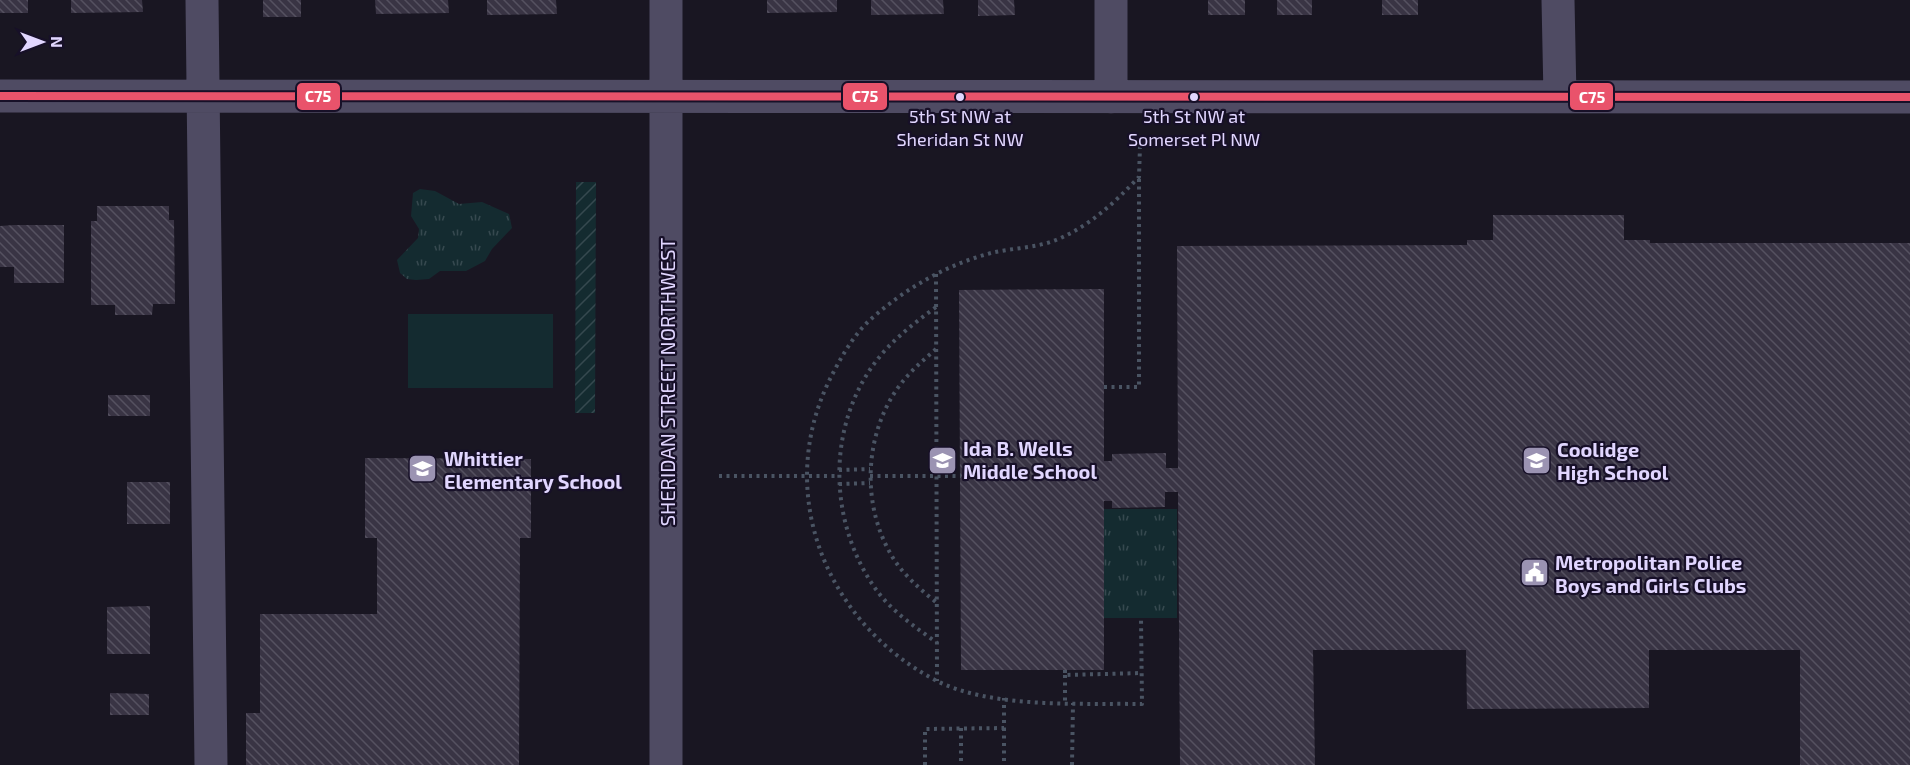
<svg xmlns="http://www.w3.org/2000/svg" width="1910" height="765" viewBox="0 0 1910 765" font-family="'Exo 2',sans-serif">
  <defs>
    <pattern id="park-tufts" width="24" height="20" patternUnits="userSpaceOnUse" patternTransform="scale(1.5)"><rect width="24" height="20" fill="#142b30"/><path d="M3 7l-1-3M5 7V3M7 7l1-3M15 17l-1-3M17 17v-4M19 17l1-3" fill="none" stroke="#36494f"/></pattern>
    <pattern id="garden-furrows" width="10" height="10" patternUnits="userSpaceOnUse" patternTransform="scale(1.5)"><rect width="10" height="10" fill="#142b30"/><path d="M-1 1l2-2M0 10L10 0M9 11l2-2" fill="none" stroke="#36494f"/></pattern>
    <pattern id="building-back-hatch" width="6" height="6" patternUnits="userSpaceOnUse" patternTransform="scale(1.5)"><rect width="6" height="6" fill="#393444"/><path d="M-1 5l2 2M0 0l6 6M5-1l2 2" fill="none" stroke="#555160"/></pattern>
  </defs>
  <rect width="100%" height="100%" fill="#191622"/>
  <!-- grass -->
  <path fill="#142b30" d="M408,314H553V388H408Z"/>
  <!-- park -->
  <path fill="url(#park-tufts)" d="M420,189L435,191L459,204L482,202L509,214L512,228L492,249L485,261L466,271H440L429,279L416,280L407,279L400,273L397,260L418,238L419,229L411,216L413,193Z
    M1104,509H1177V618H1104Z"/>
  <!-- garden -->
  <path fill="url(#garden-furrows)" d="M576,182H596L595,413H575Z"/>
  <!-- building -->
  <path fill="url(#building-back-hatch)" d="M0,0H28V13H0Z
    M71,0H142L143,12L71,13Z
    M263,0H301V17H263Z
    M375,0H448L449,13L376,14Z
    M487,0H556L557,14L487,15Z
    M767,0H837V12L767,13Z
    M871,0H943L944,14L871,15Z
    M978,0H1014L1015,15L978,16Z
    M1208,0H1245V15H1208Z
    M1277,0H1312V15H1277Z
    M1382,0H1418V15H1382Z
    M97,206H169V220H174L175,304H153L152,315H115V305H91V221H97Z
    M1493,215H1624V240H1650V243H1910V765H1800V650H1649V708L1467,709L1466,650H1313L1315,765H1180L1178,492H1165V507L1112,508V501H1104V670H961L959,290L1104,289V461H1112V454L1166,453V468H1178L1177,246L1467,245V240H1493Z
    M14,225H64V283H14V267H0V226Z
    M108,395H150V416H108Z
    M365,458L531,459V538H520L519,765H246V713H260V614H377V538H365Z
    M127,482H170V524H127Z
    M150,606V654H107V607Z
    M110,693L149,694V715H110Z"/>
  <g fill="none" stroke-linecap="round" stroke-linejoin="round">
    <!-- path -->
    <path stroke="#4a5463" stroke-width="4" stroke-dasharray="3 4.5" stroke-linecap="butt" d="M1140,146L1139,177C1114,203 1090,226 1056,240C1036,248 1012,248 991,253C946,265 906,288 871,319C853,335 840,359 829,381C774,495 827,623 935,680C991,709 1080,703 1142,704L1141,618
      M936,274L937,681
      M936,307C916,322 897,336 881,355C824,423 827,528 881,596C897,615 917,628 937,643
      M936,349C921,362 906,375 895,392C863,441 862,511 895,561C906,577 921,590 937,603
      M1104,387H1139V178
      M839,470L870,469
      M719,476H839
      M870,476H961
      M839,484L870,483
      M1065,670V675L1142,673
      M1065,675V703
      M961,728V765
      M1004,728V765
      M925,765V729L1004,728V698
      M1072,765L1073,703"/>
    <!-- minor -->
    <path stroke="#4f4b63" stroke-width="33" d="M202,0L211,765
      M1111,0V97
      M1558,0L1560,97
      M0,96L1910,97
      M666,765V0"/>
    <defs>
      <path id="bus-1" d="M0,96L1910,97"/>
    </defs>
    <!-- bus-1 casing -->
    <use href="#bus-1" stroke="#171028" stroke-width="12"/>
    <!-- bus-1 -->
    <use href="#bus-1" stroke="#e9536b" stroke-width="8"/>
  </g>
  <!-- icons -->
  <defs>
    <symbol id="school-square" viewBox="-11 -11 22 22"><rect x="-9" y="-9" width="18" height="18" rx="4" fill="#9b93b2" stroke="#171028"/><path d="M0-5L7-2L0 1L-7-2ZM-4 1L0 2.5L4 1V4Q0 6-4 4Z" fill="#fff"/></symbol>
    <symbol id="civic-square" viewBox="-11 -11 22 22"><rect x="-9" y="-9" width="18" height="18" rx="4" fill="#9b93b2" stroke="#171028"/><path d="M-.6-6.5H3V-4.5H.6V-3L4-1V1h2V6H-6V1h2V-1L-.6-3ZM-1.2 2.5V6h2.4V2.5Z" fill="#fff"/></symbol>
  </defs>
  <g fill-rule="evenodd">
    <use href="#school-square" x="926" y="444" width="33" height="33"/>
    <use href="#school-square" x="1520" y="444" width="33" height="33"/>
    <use href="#school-square" x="406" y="452" width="33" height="33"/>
    <use href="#civic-square" x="1518" y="556" width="33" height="33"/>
  </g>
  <!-- markers -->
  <g fill="#e1d6ff" stroke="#171028" stroke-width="2">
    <circle cx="960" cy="97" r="5"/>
    <circle cx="1194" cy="97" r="5"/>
  </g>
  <g text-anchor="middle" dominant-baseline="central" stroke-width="4.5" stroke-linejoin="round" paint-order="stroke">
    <!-- bus labels -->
    <g font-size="18" fill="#e1d6ff" stroke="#171028">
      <text x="960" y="116">5th St NW at<tspan x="960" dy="23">Sheridan St NW</tspan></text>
      <text x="1194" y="116">5th St NW at<tspan x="1194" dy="23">Somerset Pl NW</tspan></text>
    </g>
    <!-- street labels -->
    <g font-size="20" fill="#e1d6ff" stroke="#171028">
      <text transform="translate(667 382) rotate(-90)">SHERIDAN STREET NORTHWEST</text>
    </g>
    <!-- poi labels -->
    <g font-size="20" font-weight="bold" fill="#e1d6ff" stroke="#171028" text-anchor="start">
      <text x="963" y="448">Ida B. Wells<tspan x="963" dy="23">Middle School</tspan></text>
      <text x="1557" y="449">Coolidge<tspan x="1557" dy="23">High School</tspan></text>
      <text x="444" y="458">Whittier<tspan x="444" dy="23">Elementary School</tspan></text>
      <text x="1555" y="562">Metropolitan Police<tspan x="1555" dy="23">Boys and Girls Clubs</tspan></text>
    </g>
  </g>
  <g stroke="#171028" stroke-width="2">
    <rect x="296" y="82" width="45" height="29" rx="6" fill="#e9536b"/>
    <rect x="842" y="82" width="46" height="29" rx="6" fill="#e9536b"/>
    <rect x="1569" y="82" width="45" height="29" rx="6" fill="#e9536b"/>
  </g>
  <g font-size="16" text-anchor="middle" font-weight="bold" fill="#fff">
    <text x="318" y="102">C75</text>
    <text x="865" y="102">C75</text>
    <text x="1592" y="103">C75</text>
  </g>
  <!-- north arrow -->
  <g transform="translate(42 42) rotate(90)" stroke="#171028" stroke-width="4.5" paint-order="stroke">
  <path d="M0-4.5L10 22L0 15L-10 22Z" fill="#e1d6ff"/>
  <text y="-9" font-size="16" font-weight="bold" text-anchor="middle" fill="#e1d6ff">N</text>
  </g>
</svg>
